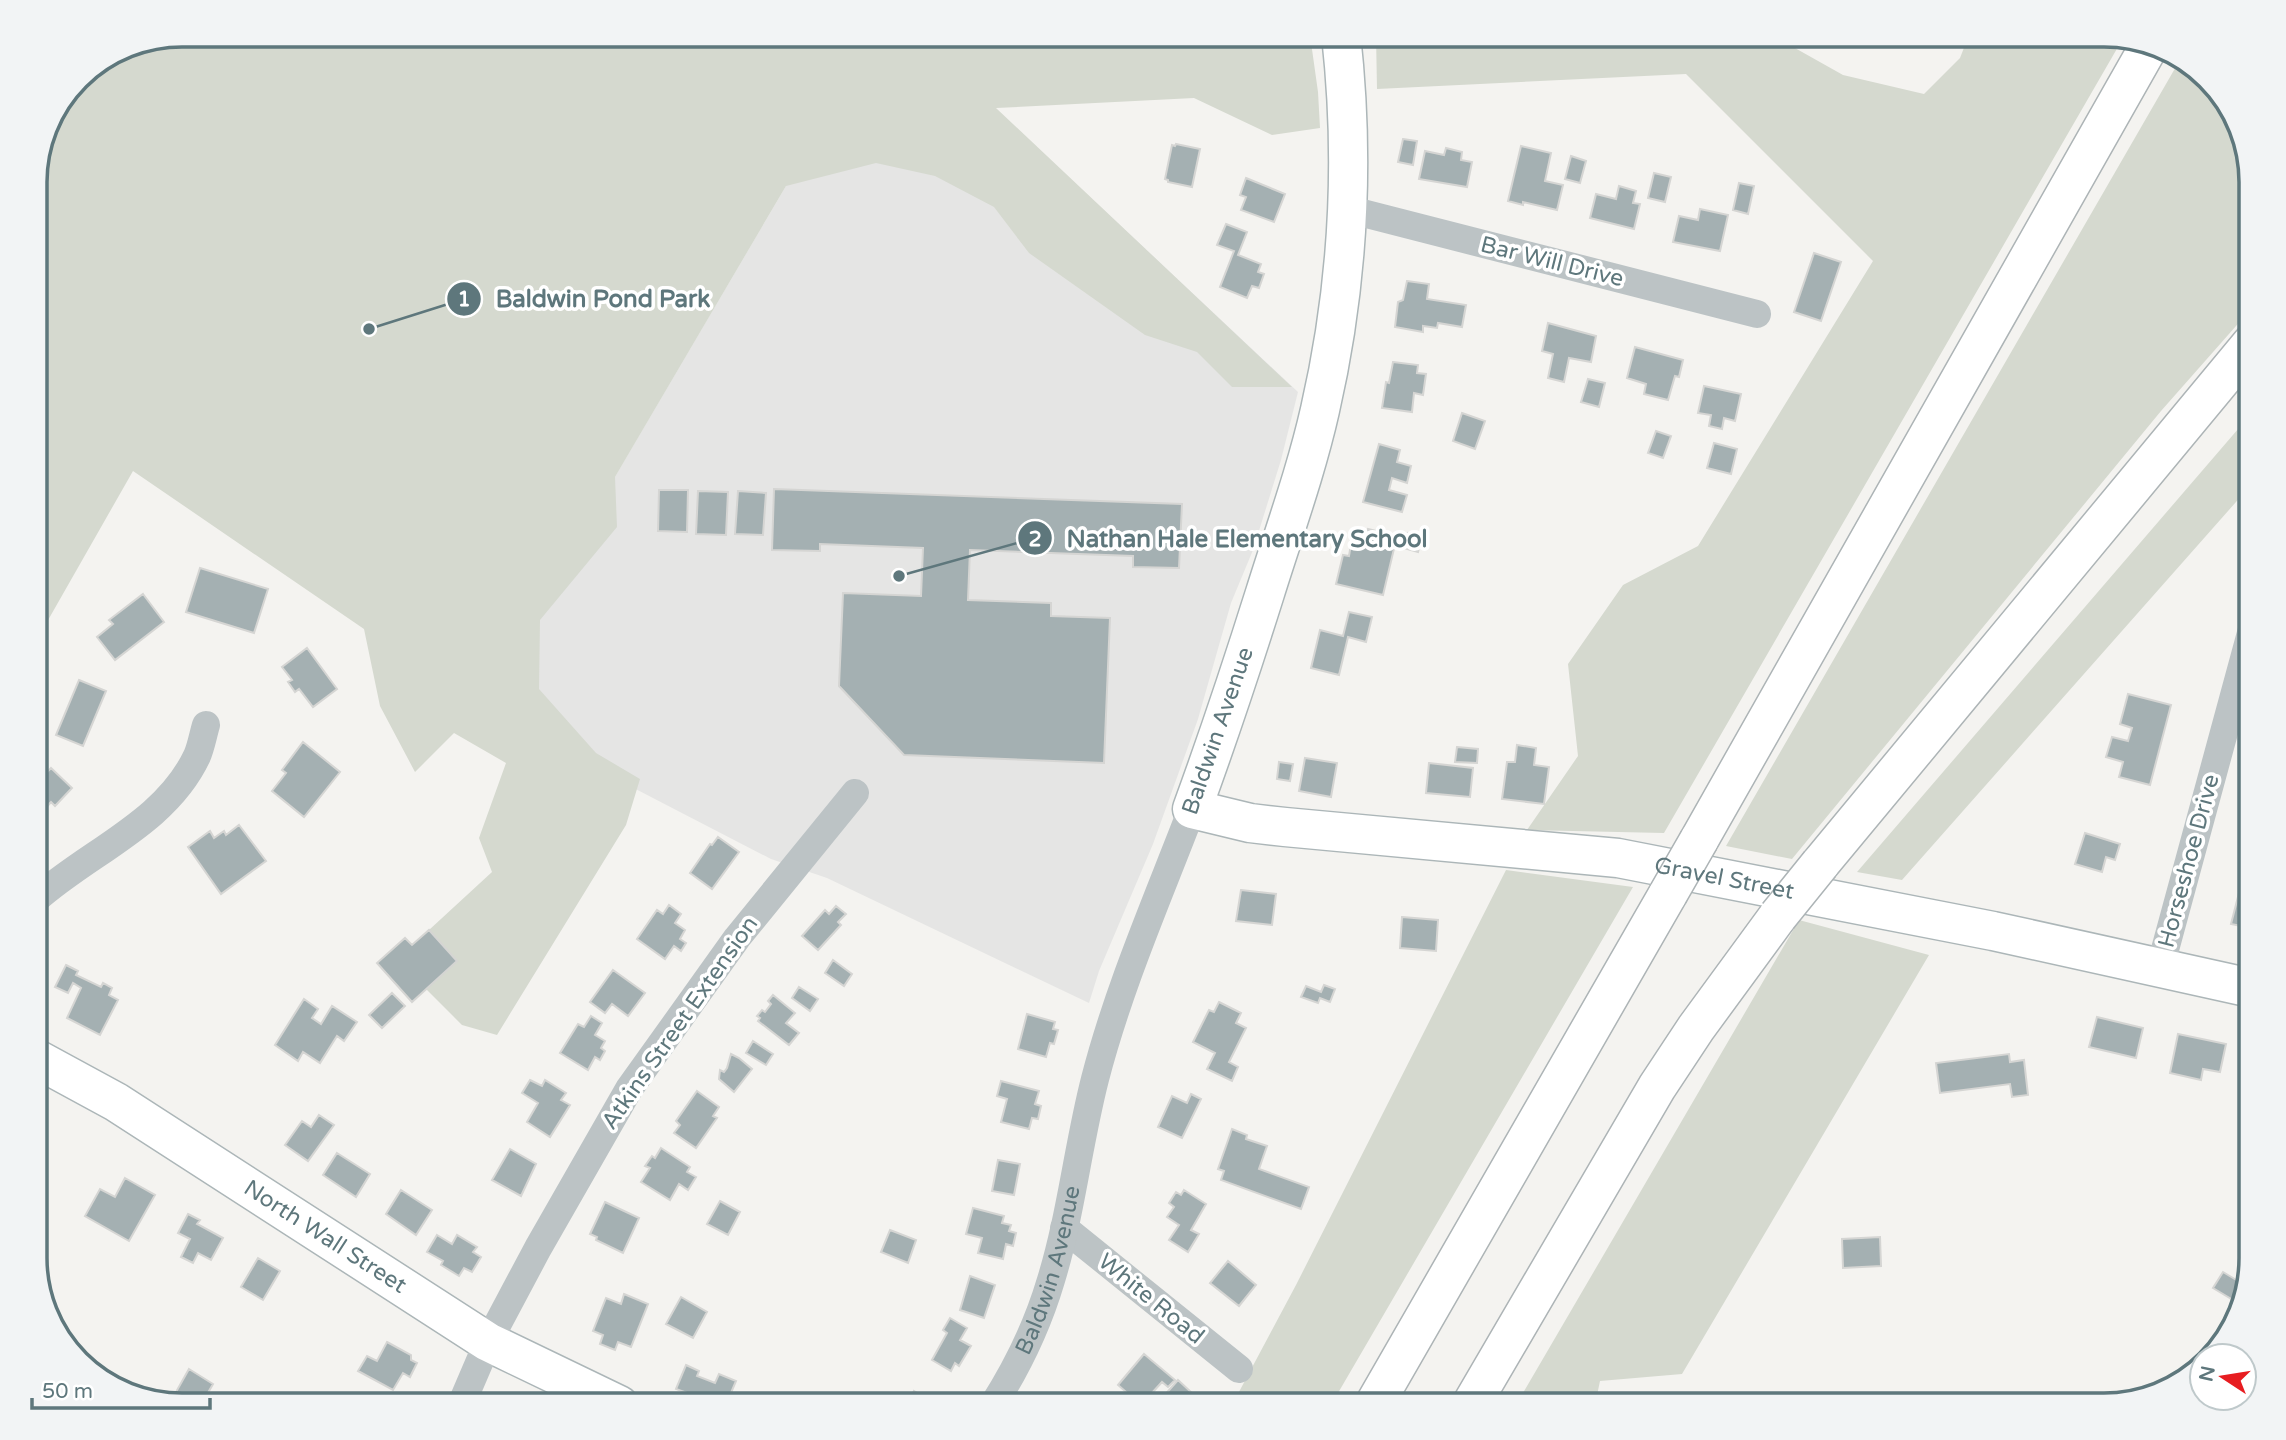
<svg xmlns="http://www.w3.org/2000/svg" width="2286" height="1440" viewBox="0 0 2286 1440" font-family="'Varela Round',sans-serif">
  <rect width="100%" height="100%" fill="#f4f3f0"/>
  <!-- built -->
  <path fill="#e5e5e4" d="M995,108L1298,392L1281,460L1253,550L1231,603L1198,719L1153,844L1099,971L1089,1003L827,878L771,859L479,708L830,111Z"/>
  <!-- green -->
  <path fill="#d5d9cf" d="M182,35H1310L1318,92L1320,128L1272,135L1194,98L996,108L1292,387H1232L1197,352L1145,335L1029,253L994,207L935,176L876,163L786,186L615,477L617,527L540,620L539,689L596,753L640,779L626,825L497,1035L462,1025L426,989L456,961L429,930L492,872L479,838L506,763L454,733L415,772L380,706L364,629L133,471L35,643V173L46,125L78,78L126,46Z
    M1376,35H1772L1843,75L1924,94L1960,58L1969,35H2104L2122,40L1664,833L1527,830L1578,756L1568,664L1623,585L1698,546L1873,261L1686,74L1377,89Z
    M2181,58L2185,60L2232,109L2251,181V309L2161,411L1792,859L1726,846Z
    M2251,414V485L1902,880L1857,872Z
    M1506,870L1633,887L1331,1405H1232L1296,1285Z
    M1799,920L1929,955L1682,1374L1600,1381L1595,1405H1516Z"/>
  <!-- building -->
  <path fill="#a4b0b2" stroke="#d5d5d3" stroke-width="2" d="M1403,139L1417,141L1413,165L1398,162Z
    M1176,144L1200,149L1192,187L1168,182V180L1165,179L1172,145L1175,146Z
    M1521,146L1551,153L1545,181L1563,185L1557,210L1523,202V205L1508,201Z
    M1446,148L1462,152L1461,160L1472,162L1467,187L1419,179L1425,151L1444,155Z
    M1571,156L1586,161L1580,183L1565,179Z
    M1654,173L1671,177L1665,202L1648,198Z
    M1246,178L1285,194L1274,222L1241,210L1246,197L1240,195Z
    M1739,183L1754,186L1748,214L1733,210Z
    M1619,186L1636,191L1633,203L1640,204L1634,229L1590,218L1596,194L1616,199Z
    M1700,209L1728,215L1720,251L1673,242L1679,216L1698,220Z
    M1226,224L1247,232L1238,255L1261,264L1258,272L1264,274L1259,288L1252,286L1247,298L1220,287L1234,251L1217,245Z
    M1814,253L1841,262L1821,321L1794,312Z
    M1407,281L1429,284L1427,299L1466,305L1462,327L1438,323L1437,328L1423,326V332L1395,327L1398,302L1403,300Z
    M1548,323L1596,336L1591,362L1569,358L1564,382L1548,378L1553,354L1542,351Z
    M1635,347L1683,360L1679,377L1675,376L1668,400L1644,394L1646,384L1627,378Z
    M1393,362L1418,365L1417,373L1426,374L1423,395L1414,393L1412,412L1382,408L1386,382L1389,383Z
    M1588,379L1605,383L1599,407L1581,402Z
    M1704,386L1741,394L1735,421L1724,418L1722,429L1709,426L1711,415L1698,413Z
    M1462,413L1485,421L1475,449L1453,441Z
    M1656,431L1671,436L1663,458L1648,453Z
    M1714,443L1737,449L1731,474L1707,468Z
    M1379,444L1400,450L1397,462L1411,466L1407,483L1392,478L1389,490L1407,495L1402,512L1363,502Z
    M774,489L1182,504L1179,568L1133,567V556L970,550L968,600L1051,603V616L1110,618L1104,763L904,755L839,686L843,593L921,596L923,548L820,544V551L772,550Z
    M659,490H688L687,532L658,531Z
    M698,491L728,492L726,535L696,534Z
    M738,491L766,493L763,535L735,534Z
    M1368,529L1397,536L1383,595L1336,584L1343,555L1349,556L1351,544L1364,547Z
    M1408,533L1422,537L1418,552L1404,548Z
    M200,568L268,589L254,633L186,612Z
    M143,594L164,622L115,660L97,637L113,624L109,620Z
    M1349,612L1372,617L1366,642L1348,637L1339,675L1311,668L1320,630L1343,636Z
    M307,648L337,689L313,707L299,689L295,692L288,682L292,680L282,667Z
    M79,680L106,691L83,746L56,735Z
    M2128,694L2171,705L2150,785L2119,777L2123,762L2106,757L2112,737L2128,741L2132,728L2120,724Z
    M303,742L340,772L304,817L272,791L286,773L282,770Z
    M1517,745L1536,748L1534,765L1549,767L1544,804L1502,799L1507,762H1515Z
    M1457,747L1478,749L1477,763L1455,762Z
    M1305,758L1337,763L1331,797L1299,791Z
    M1279,762L1293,764L1290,781L1277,779Z
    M1429,763L1473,768L1470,797L1426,793Z
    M51,768L72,788L55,806L51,802L35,820V785Z
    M239,825L266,861L221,894L188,847L210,831L214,838L224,831L226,835Z
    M2085,833L2120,844L2115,860L2106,857L2102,872L2075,864Z
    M718,837L739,852L712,889L690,873L710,844L712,845Z
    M1241,890L1276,894L1272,925L1236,921Z
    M2239,893L2251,896V928L2231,924Z
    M669,905L681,914L675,923L685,930L680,939L686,943L681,951L674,946L665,959L637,939L657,910L663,914Z
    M836,906L846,914L838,922L841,925L818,950L802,936L825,910L829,914Z
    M1402,917L1438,920L1436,951L1400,948Z
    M429,930L457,961L412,1002L377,963L405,938L412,945Z
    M833,960L852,974L844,986L825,973Z
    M66,965L78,971L76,975L101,987L103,983L112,988L109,995L118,1000L100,1035L67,1018L81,988L73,983L68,993L55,987Z
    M613,970L645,993L628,1016L612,1004L605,1013L590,1002Z
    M1324,985L1335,989L1330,1002L1320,998L1318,1003L1301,997L1306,986L1321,992Z
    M799,987L818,999L810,1011L792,998Z
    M392,993L405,1006L382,1028L369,1015Z
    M773,995L795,1013L786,1023L799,1033L789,1045L758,1021L760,1018L757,1016L762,1010L765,1012L771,1004L768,1001Z
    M304,999L318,1009L312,1018L321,1024L332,1006L357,1022L344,1041L337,1036L320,1063L303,1052L298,1061L275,1045Z
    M1219,1002L1241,1013L1236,1023L1246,1028L1229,1062L1238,1067L1232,1081L1207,1069L1215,1053L1193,1042L1209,1010L1214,1012Z
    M1027,1014L1055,1022L1053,1029L1058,1030L1054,1044L1050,1043L1046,1057L1018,1049Z
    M591,1016L602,1023L595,1035L605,1041L601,1048L605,1051L600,1060L595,1057L588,1070L560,1053L578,1024L584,1027Z
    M2097,1017L2143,1028L2136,1058L2089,1047Z
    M2178,1034L2226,1044L2220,1072L2203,1069L2201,1080L2170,1073Z
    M753,1041L773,1054L766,1065L746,1053Z
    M731,1054L739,1058L752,1069L734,1092L719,1079L720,1070L724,1072L727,1068Z
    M2009,1054L2010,1062L2024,1060L2028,1095L2012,1097L2010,1084L1940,1093L1936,1063Z
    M530,1080L542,1086L545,1080L566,1093L561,1100L570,1105L550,1137L527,1122L538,1103L522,1093Z
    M1001,1081L1039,1091L1035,1104L1041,1106L1038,1119L1032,1118L1029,1129L1001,1122L1007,1099L997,1096Z
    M697,1091L719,1107L713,1116L717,1118L696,1148L674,1133L680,1125L676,1121Z
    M1191,1094L1201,1099L1182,1138L1158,1127L1172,1096L1187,1103Z
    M319,1115L334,1125L308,1161L285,1145L302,1121L311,1127Z
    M1232,1129L1247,1135L1246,1139L1267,1146L1259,1169L1309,1187L1301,1209L1221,1180L1224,1171L1218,1169Z
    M661,1148L690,1167L687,1172L696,1177L688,1190L679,1184L670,1200L641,1182L650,1168L645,1166L652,1156L655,1158Z
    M510,1149L536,1164L521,1196L492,1180Z
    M337,1153L370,1174L356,1197L323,1175Z
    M998,1160L1020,1164L1014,1195L992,1191Z
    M125,1178L155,1195L129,1241L85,1216L100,1189L115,1197Z
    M401,1190L432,1210L416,1235L386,1214Z
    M1184,1190L1206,1204L1191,1230L1199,1234L1188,1252L1169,1240L1179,1225L1167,1217L1174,1207L1169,1203L1176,1192L1181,1195Z
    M720,1201L740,1212L728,1235L707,1224Z
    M605,1202L639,1218L623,1253L596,1240L597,1237L590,1234Z
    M973,1208L1004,1216L1002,1223L1011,1225L1009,1231L1016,1233L1013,1246L1006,1244L1003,1259L978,1253L982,1238L966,1234Z
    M188,1214L200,1220L197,1224L223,1238L211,1260L198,1253L193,1263L181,1257L190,1239L178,1233Z
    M890,1230L916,1240L908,1263L881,1252Z
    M437,1235L452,1244L457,1235L477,1247L473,1252L481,1257L472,1272L464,1268L459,1276L441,1265L443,1261L427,1252Z
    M1880,1237L1881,1266L1843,1268L1842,1239Z
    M258,1258L280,1271L263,1300L241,1287Z
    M1228,1261L1256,1285L1239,1306L1210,1283Z
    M2223,1272L2238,1281L2243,1273L2246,1275L2238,1303L2213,1288Z
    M970,1276L995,1285L984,1318L960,1310Z
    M624,1294L648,1304L631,1347L618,1342L615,1350L600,1344L603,1335L593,1331L606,1298L621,1304Z
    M681,1297L707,1312L693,1338L666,1324Z
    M950,1318L967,1328L960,1340L971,1346L959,1366L955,1363L951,1371L932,1360L947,1333L943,1330Z
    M387,1342L411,1355V1360L417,1363L410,1377L403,1373L393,1390L358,1371L367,1356L377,1361Z
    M1144,1354L1175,1380L1168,1387L1162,1382L1141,1405L1118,1385Z
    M686,1365L699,1371L697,1376L715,1383L719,1374L736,1381L728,1400L719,1396L715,1405L702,1400L701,1403L691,1398L690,1394L676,1389Z
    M189,1369L213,1384L201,1405L176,1392Z
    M1178,1380L1192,1393L1182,1405L1175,1400L1171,1404L1163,1397Z
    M914,1391L937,1405H906Z"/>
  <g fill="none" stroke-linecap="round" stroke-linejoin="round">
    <defs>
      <g id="secondary">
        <path id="s2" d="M1341,35C1355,160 1348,288 1320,410C1306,472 1284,532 1265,593C1242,666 1218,738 1192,809L1250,823L1285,827L1618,858L1993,931L2251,988"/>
        <path id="s3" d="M35,1058L116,1102L488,1342L619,1405"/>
      </g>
      <path id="highway" d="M1699,840L2148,48
        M1820,864L2251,344
        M1374,1405L1668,894
        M1471,1405L1657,1087L1696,1028L1778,916"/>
    </defs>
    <!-- secondary casing -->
    <use href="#secondary" stroke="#acb6b8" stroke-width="41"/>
    <!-- highway casing -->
    <use href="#highway" stroke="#adb4b6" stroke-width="41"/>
    <!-- street -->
    <g stroke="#bcc3c5" stroke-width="28">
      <path d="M1347,209L1757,314"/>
      <path d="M35,900C88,852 165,824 197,756C201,747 203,735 206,725"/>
      <path d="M2160,968L2251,633"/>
      <path d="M1064,1228L1239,1369"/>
      <path d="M461,1405L488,1342L538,1248L629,1089L737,938L855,793"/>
      <path id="s1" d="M993,1405C1018,1366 1038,1324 1051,1280C1071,1215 1078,1145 1095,1079C1119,986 1158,898 1192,809"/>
    </g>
    <!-- secondary -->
    <use href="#secondary" stroke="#fff" stroke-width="38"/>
    <!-- highway -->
    <use href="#highway" stroke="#fff" stroke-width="38"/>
    <defs>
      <path id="highway-bridge" d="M1668,894L1699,840
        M1778,916L1820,864"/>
    </defs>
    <!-- highway-bridge casing -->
    <use href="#highway-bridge" stroke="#adb4b6" stroke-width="41" stroke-linecap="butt"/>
    <!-- highway-bridge -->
    <use href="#highway-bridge" stroke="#fff" stroke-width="38"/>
  </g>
  <g text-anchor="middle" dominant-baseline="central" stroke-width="7" stroke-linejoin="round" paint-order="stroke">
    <!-- street labels -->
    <g font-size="23" fill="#5e777c" stroke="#fff">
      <text transform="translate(1552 262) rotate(14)">Bar Will Drive</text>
      <text transform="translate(1218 731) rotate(-71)">Baldwin Avenue</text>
      <text transform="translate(2189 861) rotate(-75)">Horseshoe Drive</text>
      <text stroke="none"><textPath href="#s2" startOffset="1334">Gravel Street</textPath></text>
      <text transform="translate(680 1023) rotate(-55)">Atkins Street Extension</text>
      <text stroke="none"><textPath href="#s3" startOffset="341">North Wall Street</textPath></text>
      <text stroke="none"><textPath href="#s1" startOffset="147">Baldwin Avenue</textPath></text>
      <text transform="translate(1151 1299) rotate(39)">White Road</text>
    </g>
  </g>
  <!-- crop -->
  <path d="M0 0H2286V1440H0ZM182 47H2104A135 135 0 0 1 2239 182V1258A135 135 0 0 1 2104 1393H182A135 135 0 0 1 47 1258V182A135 135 0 0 1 182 47Z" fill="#f2f4f5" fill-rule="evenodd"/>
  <path fill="none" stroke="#5e777c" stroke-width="3.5" d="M182 47H2104A135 135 0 0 1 2239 182V1258A135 135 0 0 1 2104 1393H182A135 135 0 0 1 47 1258V182A135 135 0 0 1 182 47Z"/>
  <!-- callouts -->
  <path fill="none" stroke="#5e777c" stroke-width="2.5" d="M369 329L464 299M899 576L1035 538"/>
  <g fill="#5e777c" stroke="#fff" stroke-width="2.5">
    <circle cx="369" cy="329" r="7"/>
    <circle cx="899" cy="576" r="7"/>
    <circle cx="464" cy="299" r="18"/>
    <circle cx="1035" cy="538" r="18"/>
  </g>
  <g font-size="21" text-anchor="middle" font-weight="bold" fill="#fff">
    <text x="464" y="306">1</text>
    <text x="1035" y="546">2</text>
  </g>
  <g font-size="24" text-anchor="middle" font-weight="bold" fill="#5e777c" stroke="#fff" stroke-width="7" stroke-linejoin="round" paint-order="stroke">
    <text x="603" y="307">Baldwin Pond Park</text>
    <text x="1247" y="547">Nathan Hale Elementary School</text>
  </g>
  <!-- north arrow -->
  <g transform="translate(2223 1377) rotate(282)"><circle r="33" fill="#ffffff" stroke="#bfc9cb" stroke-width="2"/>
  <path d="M0-5L12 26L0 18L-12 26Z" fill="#e71d21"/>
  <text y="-10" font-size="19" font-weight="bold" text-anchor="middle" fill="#5e777c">N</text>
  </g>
  <!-- scale -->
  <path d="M32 1398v10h178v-10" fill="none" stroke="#5e777c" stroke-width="3.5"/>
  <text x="42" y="1398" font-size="21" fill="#5e777c" stroke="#ffffff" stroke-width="5" paint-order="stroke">50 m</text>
</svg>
